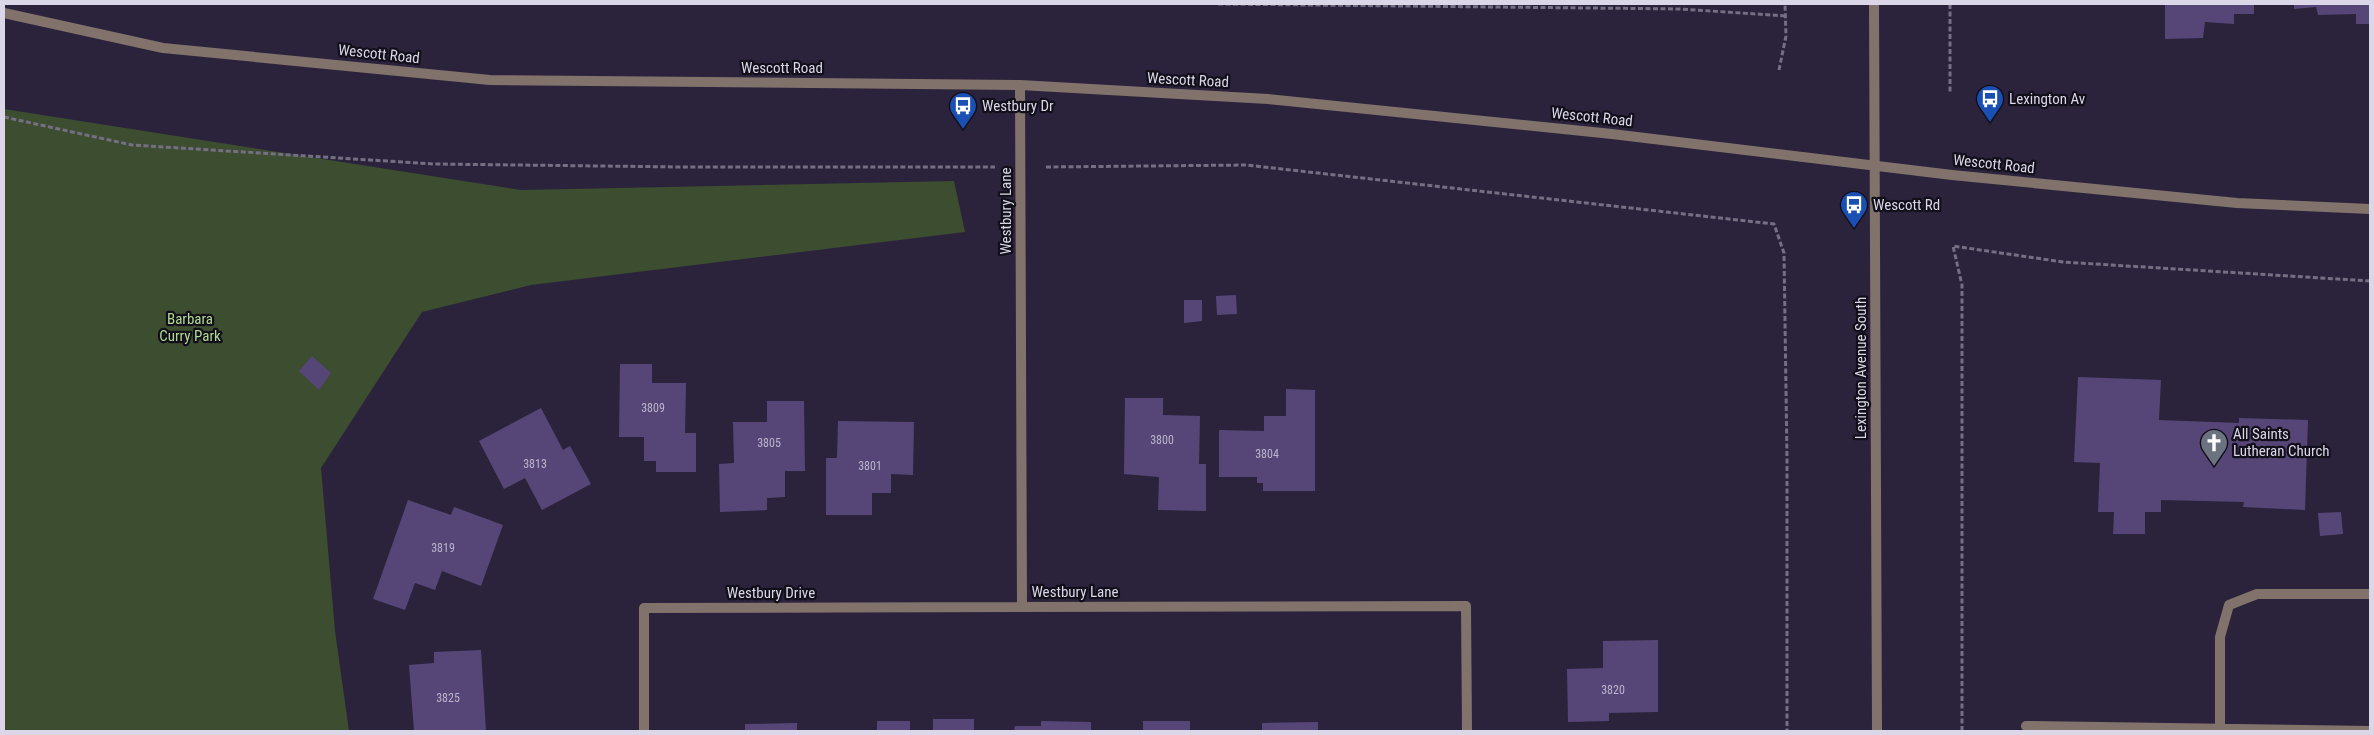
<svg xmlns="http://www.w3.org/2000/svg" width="2374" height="735" viewBox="0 0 2374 735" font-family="'Roboto Condensed',sans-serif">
  <rect width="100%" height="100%" fill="#2b233c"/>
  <!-- green -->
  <path fill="#3c4d30" d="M4,109L521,190L954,181L965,232L531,285L422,312L321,468L335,631L349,731H4Z"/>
  <!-- building -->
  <path fill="#564677" d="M2165,4H2254V14H2234V24L2205,22L2203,38L2165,39Z
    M2294,4H2370V24H2356V14L2318,15L2316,7L2294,9Z
    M1236,295L1237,314L1217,315L1216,296Z
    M1184,300H1202V321L1184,323Z
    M312,356L331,373L319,390L299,371Z
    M620,364H652V383H686L685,433H696V472H656V461H644V437H619Z
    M2078,377L2161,380L2159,420L2239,423V418L2308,420L2305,510L2243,507L2244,502L2161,500V512H2145V534H2113L2114,512H2098L2100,463L2074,462Z
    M1286,389L1315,390V491H1263V483H1257V477H1219V430L1264,431V416H1286Z
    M1125,398H1163V415L1200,416L1199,464H1206V511L1158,510L1159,477L1124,474Z
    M767,401H804L805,471H785V497L767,498V510L720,512L719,464L734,463L733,422H767Z
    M541,408L563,450L570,446L591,484L542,510L525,478L504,489L479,441Z
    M838,421L914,422L913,475L891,474V493H872V515H826V458H837Z
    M408,500L451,515L454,507L503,525L481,586L442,571L435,590L415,583L405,610L373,599Z
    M2341,512L2343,534L2320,536L2318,513Z
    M1658,640V712L1609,713V721L1568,722L1567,669L1603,668V641Z
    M481,650L486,731H414L409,665L434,663V652Z
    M933,719H974V731H933Z
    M877,721H910V731H877Z
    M1041,721L1091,722V731H1014L1015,726H1041Z
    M1143,721H1190V731H1143Z
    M1318,722V731H1262V723Z
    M797,723V731H745V724Z"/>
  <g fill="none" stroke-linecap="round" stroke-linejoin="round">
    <!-- path -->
    <path stroke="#756f84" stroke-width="3" stroke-dasharray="5 2.5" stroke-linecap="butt" d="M1218,4L1681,9L1786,16
      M1950,4V93
      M1779,70L1786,36L1785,4
      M4,117L132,145L434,164L683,167H995
      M1046,167L1246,165L1774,224L1784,253L1787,459V731
      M1962,731V285L1953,246L2063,262L2370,281"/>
    <!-- service -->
    <path stroke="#81736b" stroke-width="10" d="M2026,726L2370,731
      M2220,729V637L2229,605L2257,594H2370"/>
    <!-- minor -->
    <path stroke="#81736b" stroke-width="10" d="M1020,85L1022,607
      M644,731V608L1466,606L1467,731"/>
    <!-- tertiary -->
    <path stroke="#81736b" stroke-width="10" d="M1874,4L1877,731
      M4,13L163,48L490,80L1020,85L1268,99L1612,134L1952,175L2237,203L2370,209"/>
  </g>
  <!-- icons -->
  <defs>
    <symbol id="bus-pin" viewBox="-11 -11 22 30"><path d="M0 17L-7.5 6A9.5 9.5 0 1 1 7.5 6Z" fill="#1a4fb4" stroke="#120f1a"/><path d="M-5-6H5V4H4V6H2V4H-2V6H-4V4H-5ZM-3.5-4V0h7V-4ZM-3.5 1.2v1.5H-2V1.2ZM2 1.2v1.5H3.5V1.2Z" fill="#fff"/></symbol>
    <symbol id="church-pin" viewBox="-11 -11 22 30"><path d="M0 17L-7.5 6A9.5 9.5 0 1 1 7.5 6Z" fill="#6b7280" stroke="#120f1a"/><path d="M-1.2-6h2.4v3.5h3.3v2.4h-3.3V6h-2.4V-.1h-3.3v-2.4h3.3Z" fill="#fff"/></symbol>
  </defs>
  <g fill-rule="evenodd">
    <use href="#bus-pin" x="1974" y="83" width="32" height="43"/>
    <use href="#bus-pin" x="947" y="90" width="32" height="43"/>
    <use href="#bus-pin" x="1838" y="189" width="32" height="43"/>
    <use href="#church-pin" x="2198" y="427" width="32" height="43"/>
  </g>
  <g text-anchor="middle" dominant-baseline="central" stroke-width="4.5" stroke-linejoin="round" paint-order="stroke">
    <!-- number labels -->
    <g font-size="12" fill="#bab3cc">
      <text x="653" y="408">3809</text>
      <text x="1162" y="440">3800</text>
      <text x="769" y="443">3805</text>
      <text x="1267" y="454">3804</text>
      <text x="535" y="464">3813</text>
      <text x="870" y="466">3801</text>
      <text x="443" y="548">3819</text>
      <text x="1613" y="690">3820</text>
      <text x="448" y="698">3825</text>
    </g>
    <!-- street labels -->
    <g font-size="15" fill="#dbd7e8" stroke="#120f1a">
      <text transform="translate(379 54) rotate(6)">Wescott Road</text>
      <text x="782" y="68">Wescott Road</text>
      <text transform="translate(1188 80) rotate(3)">Wescott Road</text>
      <text transform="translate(1592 117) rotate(6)">Wescott Road</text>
      <text transform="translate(1994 164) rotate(6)">Wescott Road</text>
      <text transform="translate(1006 211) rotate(-90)">Westbury Lane</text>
      <text transform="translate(1861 368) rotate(-90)">Lexington Avenue South</text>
      <text x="1075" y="592">Westbury Lane</text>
      <text x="771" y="593">Westbury Drive</text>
    </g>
    <!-- poi labels -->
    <g font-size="15" fill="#dbd7e8" stroke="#120f1a" text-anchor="start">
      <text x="2009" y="99">Lexington Av</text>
      <text x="982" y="106">Westbury Dr</text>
      <text x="1873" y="205">Wescott Rd</text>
      <text x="2233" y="434">All Saints<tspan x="2233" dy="17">Lutheran Church</tspan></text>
    </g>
    <!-- park labels -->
    <g font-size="15" fill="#b0db90" stroke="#120f1a">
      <text x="190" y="319">Barbara<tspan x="190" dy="17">Curry Park</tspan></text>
    </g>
  </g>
  <!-- border -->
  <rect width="2374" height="735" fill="none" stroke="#dbd7e8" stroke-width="10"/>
</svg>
